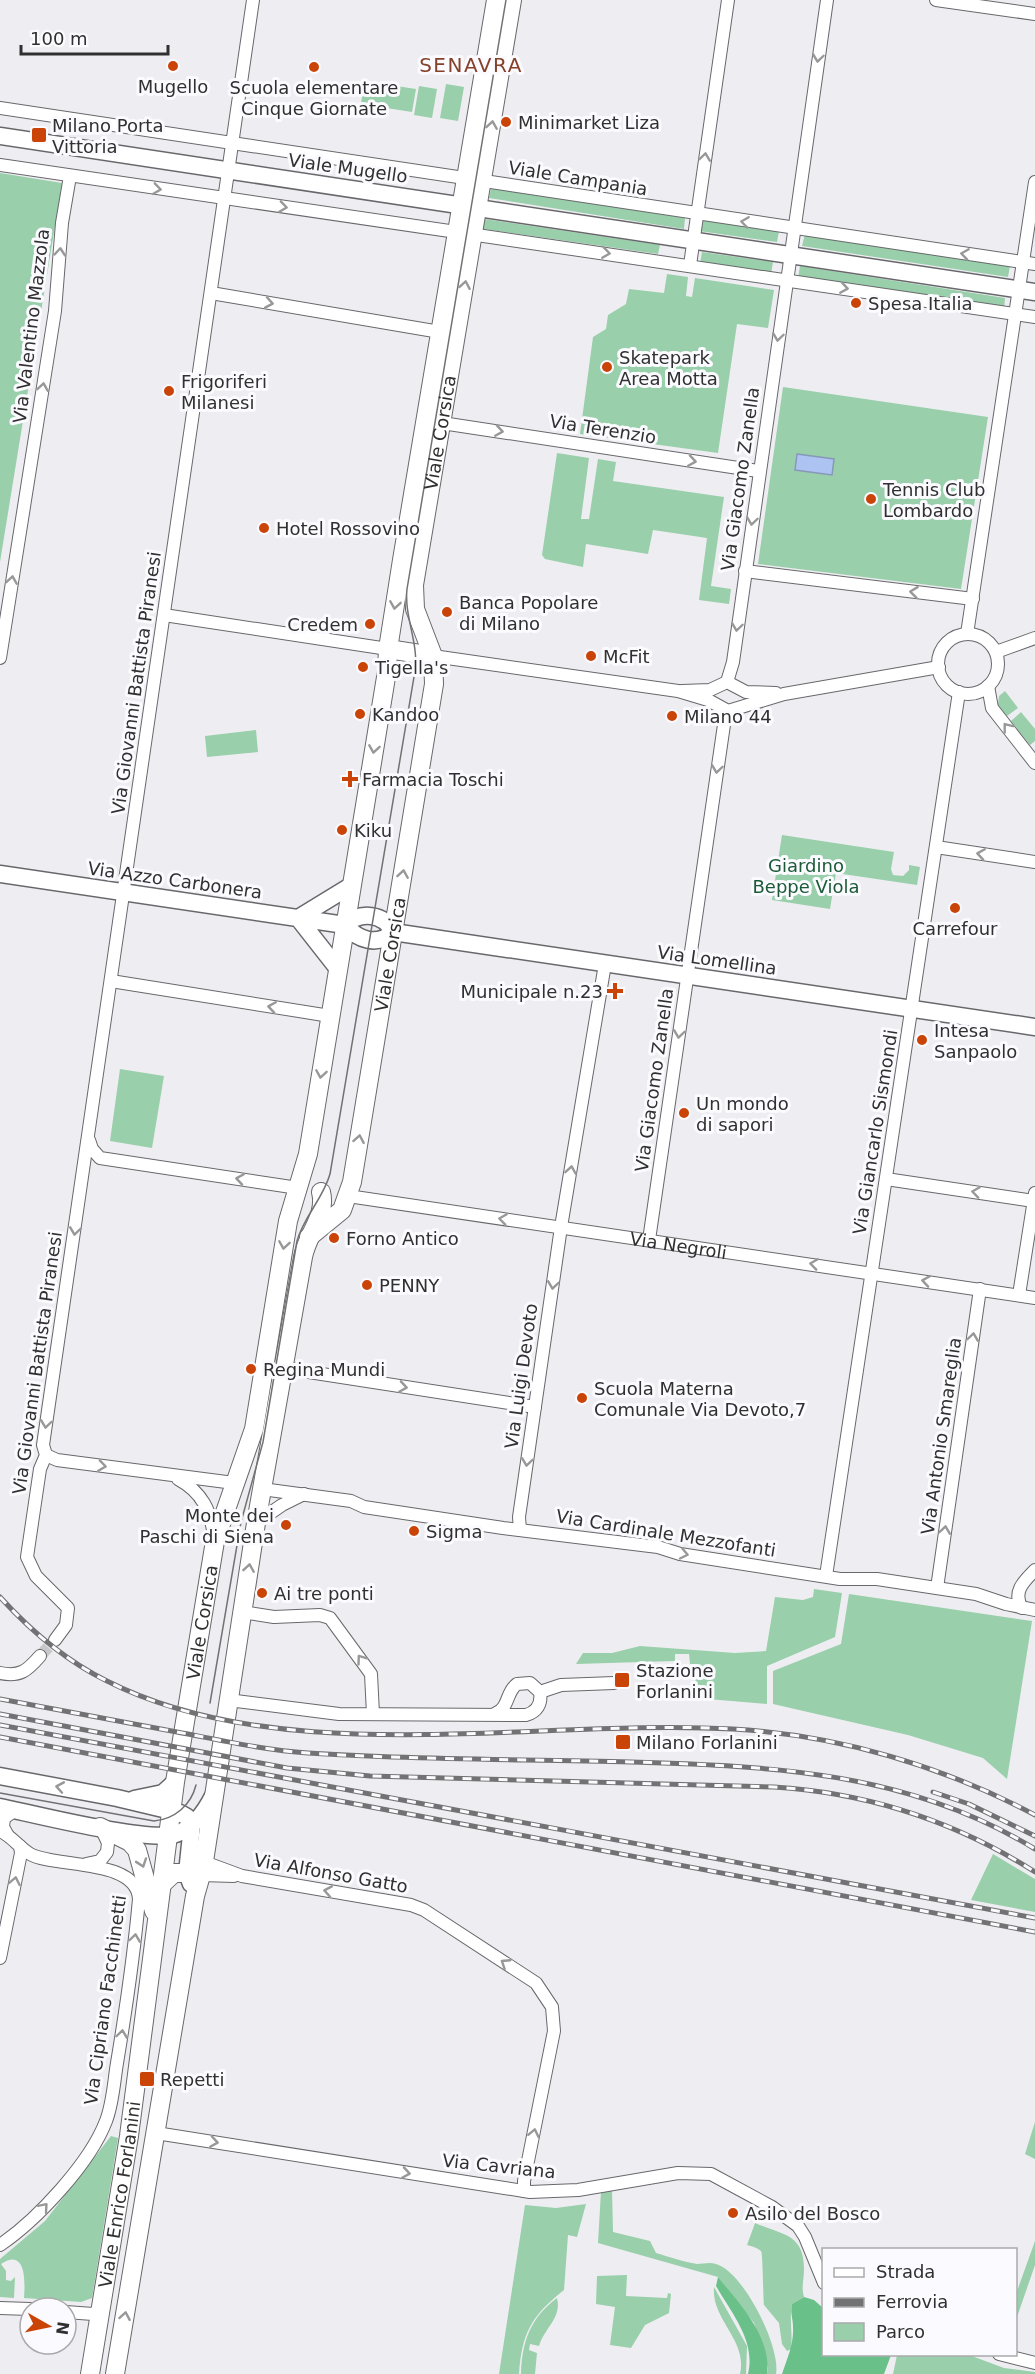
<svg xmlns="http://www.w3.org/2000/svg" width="1035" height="2374" viewBox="0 0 1035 2374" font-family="'DejaVu Sans',sans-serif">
  <rect width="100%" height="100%" fill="#eeeef2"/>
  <!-- green -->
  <path fill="#99cfaa" d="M364,81L416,89L412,112L361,104Z
    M446,84L464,87L458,121L440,118Z
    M419,86L437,89L432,118L414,115Z
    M0,173L62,183L32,367H27L25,383L29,384L0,562Z
    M491,188L685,218L684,229L489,198Z
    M484,219L660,245L658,254L483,229Z
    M701,220L779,231L777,242L699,231Z
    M805,234L1010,266L1008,277L802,246Z
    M702,252L773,262L771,274L700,264Z
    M800,266L1005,298L1004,309L798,278Z
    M667,274L688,277L686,296L692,297L695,278L774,290L768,328L737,324L718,453L580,434L593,337L606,329L608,315L626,304L629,289L664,293Z
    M783,387L988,417L961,589L758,564Z
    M557,453L589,458L581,519H589L598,459L616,462L613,481L724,497L711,586L731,589L729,604L699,600L707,538L653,530L648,554L586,544L583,567L545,559L542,555Z
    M1005,691L1018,708L1007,716L998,705L999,696Z
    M1021,712L1035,729V741L1030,745L1011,721Z
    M256,730L258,752L207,757L205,736Z
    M782,835L894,852L891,869L893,875L903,876L909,870V865L920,867L917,885L836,873L830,909L772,900Z
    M120,1069L164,1076L152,1148L110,1141Z
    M814,1589L842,1593L835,1637L767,1666V1704L696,1698L695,1665L690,1664L689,1654H675V1661L576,1664L583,1653H612L640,1646L735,1653L766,1651L775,1597L803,1600L813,1597Z
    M849,1594L1032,1621L1007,1779L983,1758L908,1735L773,1704V1671L841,1644Z
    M993,1854L1035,1879V1912L971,1900Z
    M1035,2122V2159L1025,2154Z
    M111,2136L118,2138L92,2298L81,2302L24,2298C25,2284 27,2247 1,2264L6,2271V2280L11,2281L15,2277L14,2298L0,2297V2259L45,2221Z
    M612,2189L613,2232L650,2241L656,2253C670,2257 684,2262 697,2264C703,2264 710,2262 716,2264C743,2271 781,2347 776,2374H767L768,2368L754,2323L718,2277L598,2243L601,2191Z
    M586,2204L577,2237L568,2235L564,2290C531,2316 522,2333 519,2374H499L525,2205L556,2208Z
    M755,2223C783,2235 804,2234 804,2269C804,2280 801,2287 804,2297L792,2304C789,2319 793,2334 791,2349L787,2351L782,2344L779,2323L764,2305C763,2297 763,2253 761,2251C758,2248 751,2246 747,2245Z
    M1035,2241V2265L1016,2320V2294Z
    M627,2275L626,2296L667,2298L668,2293L671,2294L669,2313L645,2325L631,2348L610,2345L615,2307L596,2304L597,2276Z
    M714,2287L747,2346L746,2374H740C748,2340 711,2320 714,2287Z
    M557,2298C562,2318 545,2327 539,2346L530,2344L529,2350L537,2353L535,2374H521C522,2342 530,2318 557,2298Z
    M897,2355H969L1004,2368L1035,2372V2374H893Z"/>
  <!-- forest -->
  <path fill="#6ac089" d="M718,2277C739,2303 772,2337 767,2374H748C756,2341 732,2314 716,2286Z
    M804,2297L814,2300L823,2308L824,2354L891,2355L884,2374H782C787,2359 794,2344 793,2327C793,2318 790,2314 792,2304Z"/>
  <!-- water -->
  <path fill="#adc4f2" stroke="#8898b8" stroke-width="1.5" d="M797,454L834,459L832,475L795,470Z"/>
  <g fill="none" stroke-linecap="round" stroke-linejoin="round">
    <!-- street-tunnel -->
    <path stroke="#c8c8cb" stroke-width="12" stroke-dasharray="12 6" stroke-linecap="butt" d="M40,1656L55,1640"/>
    <defs>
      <g id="street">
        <path d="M936,0L1035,14"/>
        <path d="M0,108L1035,264"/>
        <path d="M0,165L1035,317"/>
        <path d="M690,265L728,0"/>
        <path d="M211,293L440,332"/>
        <path d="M442,423L758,471"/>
        <path d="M745,571L973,599"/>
        <path d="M164,615L388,649"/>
        <path d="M967,634L1035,182"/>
        <circle cx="968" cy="664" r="30"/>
        <path d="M996,652L1035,638"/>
        <path d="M433,656L678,691L708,700L728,711L784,694L939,667"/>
        <path d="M0,658L55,311L62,223L70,176"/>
        <path d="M727,682L733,662L827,0"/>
        <path d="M988,686L992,708L1035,763"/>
        <path d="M682,691L710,690L727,682L746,692L776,693"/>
        <path d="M936,847L1035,862"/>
        <path d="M111,981L330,1016"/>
        <path d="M89,1140L92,1149L100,1158L298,1188"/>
        <path d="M886,1179L1034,1201"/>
        <path id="s1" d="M348,1196L1035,1298"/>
        <path d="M649,1240L726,711"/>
        <path d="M1019,1295L1035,1193"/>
        <path d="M283,1368L535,1407"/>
        <path d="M46,1455L57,1460L234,1483"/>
        <path d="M178,1479C202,1492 211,1511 214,1537"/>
        <path d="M262,1489L351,1501L364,1507L503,1528L658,1547L680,1554L840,1579H877L976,1594L1006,1604L1035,1610"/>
        <path d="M256,1523L282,1505L304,1494"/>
        <path d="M520,1530L519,1517L561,1227L605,964"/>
        <path d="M826,1576L959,692"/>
        <path d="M937,1588L980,1289"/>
        <path d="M1022,1608C1012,1592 1024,1581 1035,1570"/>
        <path d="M242,1612L274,1617L320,1615L330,1618L371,1674L373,1714"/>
        <path d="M55,1640L66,1625L68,1608L36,1576L27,1557L40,1469L46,1455L43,1445L253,0"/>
        <path d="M0,1673C20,1677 27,1671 40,1656"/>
        <path d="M540,1692L561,1685L614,1683"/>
        <path d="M228,1700L339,1714L526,1715C537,1712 542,1704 540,1692L530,1683L517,1684C506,1692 509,1708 496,1713"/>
        <path d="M0,1831C12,1836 18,1847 30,1854C54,1868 137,1858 139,1899C134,1954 126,2009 117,2063C114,2081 113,2103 106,2121C90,2163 37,2220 0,2245"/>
        <path d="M7,1834L3,1827L4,1818L14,1811H20"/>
        <path d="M204,1862L242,1876L411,1905L424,1910L536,1983L552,2007L554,2031L524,2181V2191"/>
        <path d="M86,1864L100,1861L107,1852L108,1843L101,1828"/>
        <path d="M201,1875L234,1876"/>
        <path d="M0,1958L21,1853L20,1846"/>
        <path d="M156,2133L530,2192L578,2190L678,2173L711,2174L772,2207L798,2226L805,2237L824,2283"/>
        <path d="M0,2308L30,2309"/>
        <path d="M66,2312L93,2314L101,2308"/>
        <path d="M999,2354L1035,2363"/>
      </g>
      <path id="secondary" d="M0,136L1035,292
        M0,874L345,925
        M298,918L338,969
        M298,918L352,885
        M345,925C358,940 377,947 393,932L1035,1027
        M345,925C360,911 384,913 393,932
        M0,1776L117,1798L180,1813L187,1817L192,1825L187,1873L191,1884
        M134,1799L163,1793L175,1782
        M0,1807C34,1814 148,1843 176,1834C194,1828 205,1812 213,1796"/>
      <g id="primary">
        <path d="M388,649L433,656"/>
        <path id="s2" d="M309,1237L342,1210L352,1182L434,684L433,656L415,609L414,585L512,0"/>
        <path d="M100,1827L130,1842L137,1850L154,1911"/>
        <path d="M162,1884L174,1873H187"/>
        <path id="s3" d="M90,2374L129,2136L175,1782L215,1541L254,1429L288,1221L308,1154L387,671L388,649L402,560L496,0"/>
        <path d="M115,2374L195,1896L203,1868L256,1523L303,1257C307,1234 327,1216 321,1192"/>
      </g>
    </defs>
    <!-- street casing -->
    <use href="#street" stroke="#68686c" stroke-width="14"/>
    <!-- secondary casing -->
    <use href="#secondary" stroke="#68686c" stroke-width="19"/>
    <!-- primary casing -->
    <use href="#primary" stroke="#68686c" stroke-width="20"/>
    <!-- street -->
    <use href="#street" stroke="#fff" stroke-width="12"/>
    <!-- secondary -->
    <use href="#secondary" stroke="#fff" stroke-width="16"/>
    <!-- primary -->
    <use href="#primary" stroke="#fff" stroke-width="18"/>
    <!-- tram -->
    <path stroke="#727274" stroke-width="1.5" d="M210,1703L241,1522L263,1442L297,1241C304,1216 323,1199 330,1174L415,671C419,643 404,617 407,589L506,0
      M0,1793L154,1821C175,1819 191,1805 196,1785"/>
    <defs>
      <path id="rail" d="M0,1597C30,1630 66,1661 107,1681C284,1771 538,1718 733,1729C838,1735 943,1766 1035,1815
        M0,1699C59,1710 118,1721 177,1732C220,1740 264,1750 308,1753C415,1760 524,1759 631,1762C774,1766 909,1772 1035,1849
        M0,1714L287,1768L370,1776L774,1787C869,1793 955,1821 1035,1872
        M0,1725L1035,1918
        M0,1737L1035,1932
        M933,1792L969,1804L1035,1836"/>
    </defs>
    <!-- rail casing -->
    <use href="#rail" stroke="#727274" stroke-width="5"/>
    <!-- rail -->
    <use href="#rail" stroke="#fbfbff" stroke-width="3" stroke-dasharray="9" stroke-linecap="butt"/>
  </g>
  <!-- one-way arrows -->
  <defs><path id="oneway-chevron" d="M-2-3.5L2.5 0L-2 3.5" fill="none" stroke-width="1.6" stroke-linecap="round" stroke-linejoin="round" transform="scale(1.5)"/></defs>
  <g stroke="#989898">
    <use href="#oneway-chevron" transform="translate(818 58) rotate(98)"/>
    <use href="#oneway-chevron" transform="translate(492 125) rotate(-81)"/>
    <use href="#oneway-chevron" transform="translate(705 157) rotate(-82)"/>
    <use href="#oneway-chevron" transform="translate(157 189) rotate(8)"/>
    <use href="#oneway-chevron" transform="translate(283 207) rotate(8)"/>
    <use href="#oneway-chevron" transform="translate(745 222) rotate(-172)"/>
    <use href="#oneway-chevron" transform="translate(60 252) rotate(-85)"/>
    <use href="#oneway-chevron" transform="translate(606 253) rotate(8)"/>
    <use href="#oneway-chevron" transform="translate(965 254) rotate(-172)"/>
    <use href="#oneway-chevron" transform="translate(465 285) rotate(-80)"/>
    <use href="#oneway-chevron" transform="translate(844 288) rotate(9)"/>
    <use href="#oneway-chevron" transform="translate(269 303) rotate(10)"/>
    <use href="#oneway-chevron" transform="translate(778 337) rotate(98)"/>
    <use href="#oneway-chevron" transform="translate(43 387) rotate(-81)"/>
    <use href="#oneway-chevron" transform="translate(499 431) rotate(9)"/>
    <use href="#oneway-chevron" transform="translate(692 461) rotate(9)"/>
    <use href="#oneway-chevron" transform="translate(752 521) rotate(98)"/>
    <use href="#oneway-chevron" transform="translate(12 580) rotate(-81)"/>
    <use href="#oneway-chevron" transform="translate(914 592) rotate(-173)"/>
    <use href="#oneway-chevron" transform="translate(395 605) rotate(99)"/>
    <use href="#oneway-chevron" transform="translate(737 627) rotate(98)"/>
    <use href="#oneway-chevron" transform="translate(1007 727) rotate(-128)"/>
    <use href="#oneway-chevron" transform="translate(374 749) rotate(99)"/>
    <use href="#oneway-chevron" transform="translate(717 769) rotate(98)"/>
    <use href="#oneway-chevron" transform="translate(981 854) rotate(-171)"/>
    <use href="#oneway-chevron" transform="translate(403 874) rotate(-81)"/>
    <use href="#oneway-chevron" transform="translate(272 1007) rotate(-171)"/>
    <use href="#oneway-chevron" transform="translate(679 1034) rotate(98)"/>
    <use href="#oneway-chevron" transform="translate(321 1074) rotate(99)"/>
    <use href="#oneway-chevron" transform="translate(359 1139) rotate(-80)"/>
    <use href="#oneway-chevron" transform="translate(571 1170) rotate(-81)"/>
    <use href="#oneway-chevron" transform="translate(240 1179) rotate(-171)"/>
    <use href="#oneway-chevron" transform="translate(976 1192) rotate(-172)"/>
    <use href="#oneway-chevron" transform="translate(503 1219) rotate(-172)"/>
    <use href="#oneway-chevron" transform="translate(75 1231) rotate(98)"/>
    <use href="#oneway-chevron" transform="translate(284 1245) rotate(99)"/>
    <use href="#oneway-chevron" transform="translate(814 1264) rotate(-172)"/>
    <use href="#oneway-chevron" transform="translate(926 1281) rotate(-171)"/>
    <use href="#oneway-chevron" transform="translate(553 1285) rotate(98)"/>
    <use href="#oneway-chevron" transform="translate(973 1337) rotate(-82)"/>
    <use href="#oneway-chevron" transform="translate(403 1387) rotate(9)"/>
    <use href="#oneway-chevron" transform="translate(46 1424) rotate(98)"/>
    <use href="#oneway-chevron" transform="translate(527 1462) rotate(98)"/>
    <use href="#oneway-chevron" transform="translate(102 1466) rotate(8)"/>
    <use href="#oneway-chevron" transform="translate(945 1530) rotate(-82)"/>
    <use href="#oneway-chevron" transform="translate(684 1554) rotate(12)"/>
    <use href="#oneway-chevron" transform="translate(249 1568) rotate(-81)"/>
    <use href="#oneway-chevron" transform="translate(361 1659) rotate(-126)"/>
    <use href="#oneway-chevron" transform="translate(60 1787) rotate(-170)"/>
    <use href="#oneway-chevron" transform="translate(142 1863) rotate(71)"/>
    <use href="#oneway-chevron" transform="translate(15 1881) rotate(-79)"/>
    <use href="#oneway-chevron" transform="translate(328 1891) rotate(-170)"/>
    <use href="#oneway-chevron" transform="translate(135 1938) rotate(-82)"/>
    <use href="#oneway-chevron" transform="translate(505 1963) rotate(-147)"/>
    <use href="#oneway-chevron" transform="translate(122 2034) rotate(-82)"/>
    <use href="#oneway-chevron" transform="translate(534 2133) rotate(-78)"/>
    <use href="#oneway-chevron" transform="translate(214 2142) rotate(9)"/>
    <use href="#oneway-chevron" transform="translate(406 2173) rotate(9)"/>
    <use href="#oneway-chevron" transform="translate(44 2207) rotate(-49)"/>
    <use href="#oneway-chevron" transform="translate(125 2316) rotate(-80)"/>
  </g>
  <!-- markers -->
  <g fill="#ca4408" stroke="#fbfbff" stroke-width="2">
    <circle cx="173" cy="66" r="6"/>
    <circle cx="314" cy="67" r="6"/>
    <circle cx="506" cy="122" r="6"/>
    <rect x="31" y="127" width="16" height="16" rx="3"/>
    <circle cx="856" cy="303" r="6"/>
    <circle cx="607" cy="367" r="6"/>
    <circle cx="169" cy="391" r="6"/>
    <circle cx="871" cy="499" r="6"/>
    <circle cx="264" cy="528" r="6"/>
    <circle cx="447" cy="612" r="6"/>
    <circle cx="370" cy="624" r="6"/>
    <circle cx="591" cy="656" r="6"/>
    <circle cx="363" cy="667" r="6"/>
    <circle cx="360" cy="714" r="6"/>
    <circle cx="672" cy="716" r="6"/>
    <path d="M347 770h6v6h6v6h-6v6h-6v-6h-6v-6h6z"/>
    <circle cx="342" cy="830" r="6"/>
    <circle cx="955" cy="908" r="6"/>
    <path d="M612 982h6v6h6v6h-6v6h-6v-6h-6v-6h6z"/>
    <circle cx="922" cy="1040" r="6"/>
    <circle cx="684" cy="1113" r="6"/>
    <circle cx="334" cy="1238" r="6"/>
    <circle cx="367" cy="1285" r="6"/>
    <circle cx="251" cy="1369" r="6"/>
    <circle cx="582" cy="1398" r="6"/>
    <circle cx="286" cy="1525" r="6"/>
    <circle cx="414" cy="1531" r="6"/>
    <circle cx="262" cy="1593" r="6"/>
    <rect x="614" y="1672" width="16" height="16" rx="3"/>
    <rect x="615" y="1734" width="16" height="16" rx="3"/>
    <rect x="139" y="2071" width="16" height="16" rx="3"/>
    <circle cx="733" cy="2213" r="6"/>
  </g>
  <g text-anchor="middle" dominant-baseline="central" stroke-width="6" stroke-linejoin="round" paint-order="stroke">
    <!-- poi labels -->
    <g font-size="18" fill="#303031" stroke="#fbfbff" text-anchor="start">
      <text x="173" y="86" text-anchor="middle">Mugello</text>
      <text x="314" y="87" text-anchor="middle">Scuola elementare<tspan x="314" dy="21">Cinque Giornate</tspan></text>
      <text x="518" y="122">Minimarket Liza</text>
      <text x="52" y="125">Milano Porta<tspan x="52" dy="21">Vittoria</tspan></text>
      <text x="868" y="303">Spesa Italia</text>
      <text x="619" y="357">Skatepark<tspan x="619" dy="21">Area Motta</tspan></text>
      <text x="181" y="381">Frigoriferi<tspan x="181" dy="21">Milanesi</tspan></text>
      <text x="883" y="489">Tennis Club<tspan x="883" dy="21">Lombardo</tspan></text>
      <text x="276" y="528">Hotel Rossovino</text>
      <text x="459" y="602">Banca Popolare<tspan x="459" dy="21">di Milano</tspan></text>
      <text x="358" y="624" text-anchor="end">Credem</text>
      <text x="603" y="656">McFit</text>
      <text x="375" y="667">Tigella's</text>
      <text x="372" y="714">Kandoo</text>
      <text x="684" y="716">Milano 44</text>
      <text x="362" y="779">Farmacia Toschi</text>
      <text x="354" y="830">Kiku</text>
      <text x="955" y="928" text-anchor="middle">Carrefour</text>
      <text x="603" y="991" text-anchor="end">Municipale n.23</text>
      <text x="934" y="1030">Intesa<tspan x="934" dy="21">Sanpaolo</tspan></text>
      <text x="696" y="1103">Un mondo<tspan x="696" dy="21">di sapori</tspan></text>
      <text x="346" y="1238">Forno Antico</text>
      <text x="379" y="1285">PENNY</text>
      <text x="263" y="1369">Regina Mundi</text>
      <text x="594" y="1388">Scuola Materna<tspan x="594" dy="21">Comunale Via Devoto,7</tspan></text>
      <text x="274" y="1515" text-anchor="end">Monte dei<tspan x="274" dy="21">Paschi di Siena</tspan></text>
      <text x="426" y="1531">Sigma</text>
      <text x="274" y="1593">Ai tre ponti</text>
      <text x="636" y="1670">Stazione<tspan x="636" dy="21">Forlanini</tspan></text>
      <text x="636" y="1742">Milano Forlanini</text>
      <text x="160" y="2079">Repetti</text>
      <text x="745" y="2213">Asilo del Bosco</text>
    </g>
    <!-- street labels -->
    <g font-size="18" fill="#303031" stroke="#fbfbff">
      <text transform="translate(348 168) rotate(8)">Viale Mugello</text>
      <text transform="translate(578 178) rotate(9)">Viale Campania</text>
      <text transform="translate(31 326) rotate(-83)">Via Valentino Mazzola</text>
      <text transform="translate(603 429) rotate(9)">Via Terenzio</text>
      <text stroke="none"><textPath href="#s2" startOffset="834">Viale Corsica</textPath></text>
      <text transform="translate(740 479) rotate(-82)">Via Giacomo Zanella</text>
      <text transform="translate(136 683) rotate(-82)">Via Giovanni Battista Piranesi</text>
      <text transform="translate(175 880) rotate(8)">Via Azzo Carbonera</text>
      <text stroke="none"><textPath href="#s2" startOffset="303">Viale Corsica</textPath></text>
      <text transform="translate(717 960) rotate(8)">Via Lomellina</text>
      <text transform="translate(654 1080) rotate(-82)">Via Giacomo Zanella</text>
      <text transform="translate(875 1132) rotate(-81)">Via Giancarlo Sismondi</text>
      <text stroke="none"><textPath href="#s1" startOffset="334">Via Negroli</textPath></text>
      <text transform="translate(37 1363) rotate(-82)">Via Giovanni Battista Piranesi</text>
      <text transform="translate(521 1376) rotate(-82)">Via Luigi Devoto</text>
      <text transform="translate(941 1436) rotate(-82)">Via Antonio Smareglia</text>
      <text transform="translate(666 1533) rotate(9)">Via Cardinale Mezzofanti</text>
      <text stroke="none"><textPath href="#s3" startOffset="760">Viale Corsica</textPath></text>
      <text transform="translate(331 1873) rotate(10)">Via Alfonso Gatto</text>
      <text transform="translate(105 2000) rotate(-82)">Via Cipriano Facchinetti</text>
      <text transform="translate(499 2166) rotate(6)">Via Cavriana</text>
      <text stroke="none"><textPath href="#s3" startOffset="182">Viale Enrico Forlanini</textPath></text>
    </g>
    <!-- park labels -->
    <g font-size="18" fill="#1b5a36" stroke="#fbfbff">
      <text x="806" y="865">Giardino<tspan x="806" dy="21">Beppe Viola</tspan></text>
    </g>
    <!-- neighbourhood labels -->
    <g font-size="20" letter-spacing="1.5" fill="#85412a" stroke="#fbfbff">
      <text x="471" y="65">SENAVRA</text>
    </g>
  </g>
  <!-- legend -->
  <rect x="822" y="2248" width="195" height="108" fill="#fbfbff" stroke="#aaaaad" stroke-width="1.5"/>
  <rect x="834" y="2268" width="30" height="9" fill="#ffffff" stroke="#aaaaad" stroke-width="1.5"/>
  <text x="876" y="2278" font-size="18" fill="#303031">Strada</text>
  <rect x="834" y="2298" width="30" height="9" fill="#727274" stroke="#aaaaad" stroke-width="1.5"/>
  <text x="876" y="2308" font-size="18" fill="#303031">Ferrovia</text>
  <rect x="834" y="2323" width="30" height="18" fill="#99cfaa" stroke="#aaaaad" stroke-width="1.5"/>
  <text x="876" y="2338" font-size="18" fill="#303031">Parco</text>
  <!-- north arrow -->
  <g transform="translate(48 2326) rotate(99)"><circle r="28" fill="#fbfbff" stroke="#aaaaad" stroke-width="1.5"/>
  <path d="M0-4.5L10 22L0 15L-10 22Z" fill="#ca4408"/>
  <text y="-9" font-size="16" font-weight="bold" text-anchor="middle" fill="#303031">N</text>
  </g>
  <!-- scale -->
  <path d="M21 45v9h147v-9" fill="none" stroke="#303031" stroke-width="3"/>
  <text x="30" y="45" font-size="18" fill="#303031" stroke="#fbfbff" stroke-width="4.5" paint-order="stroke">100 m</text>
</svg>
